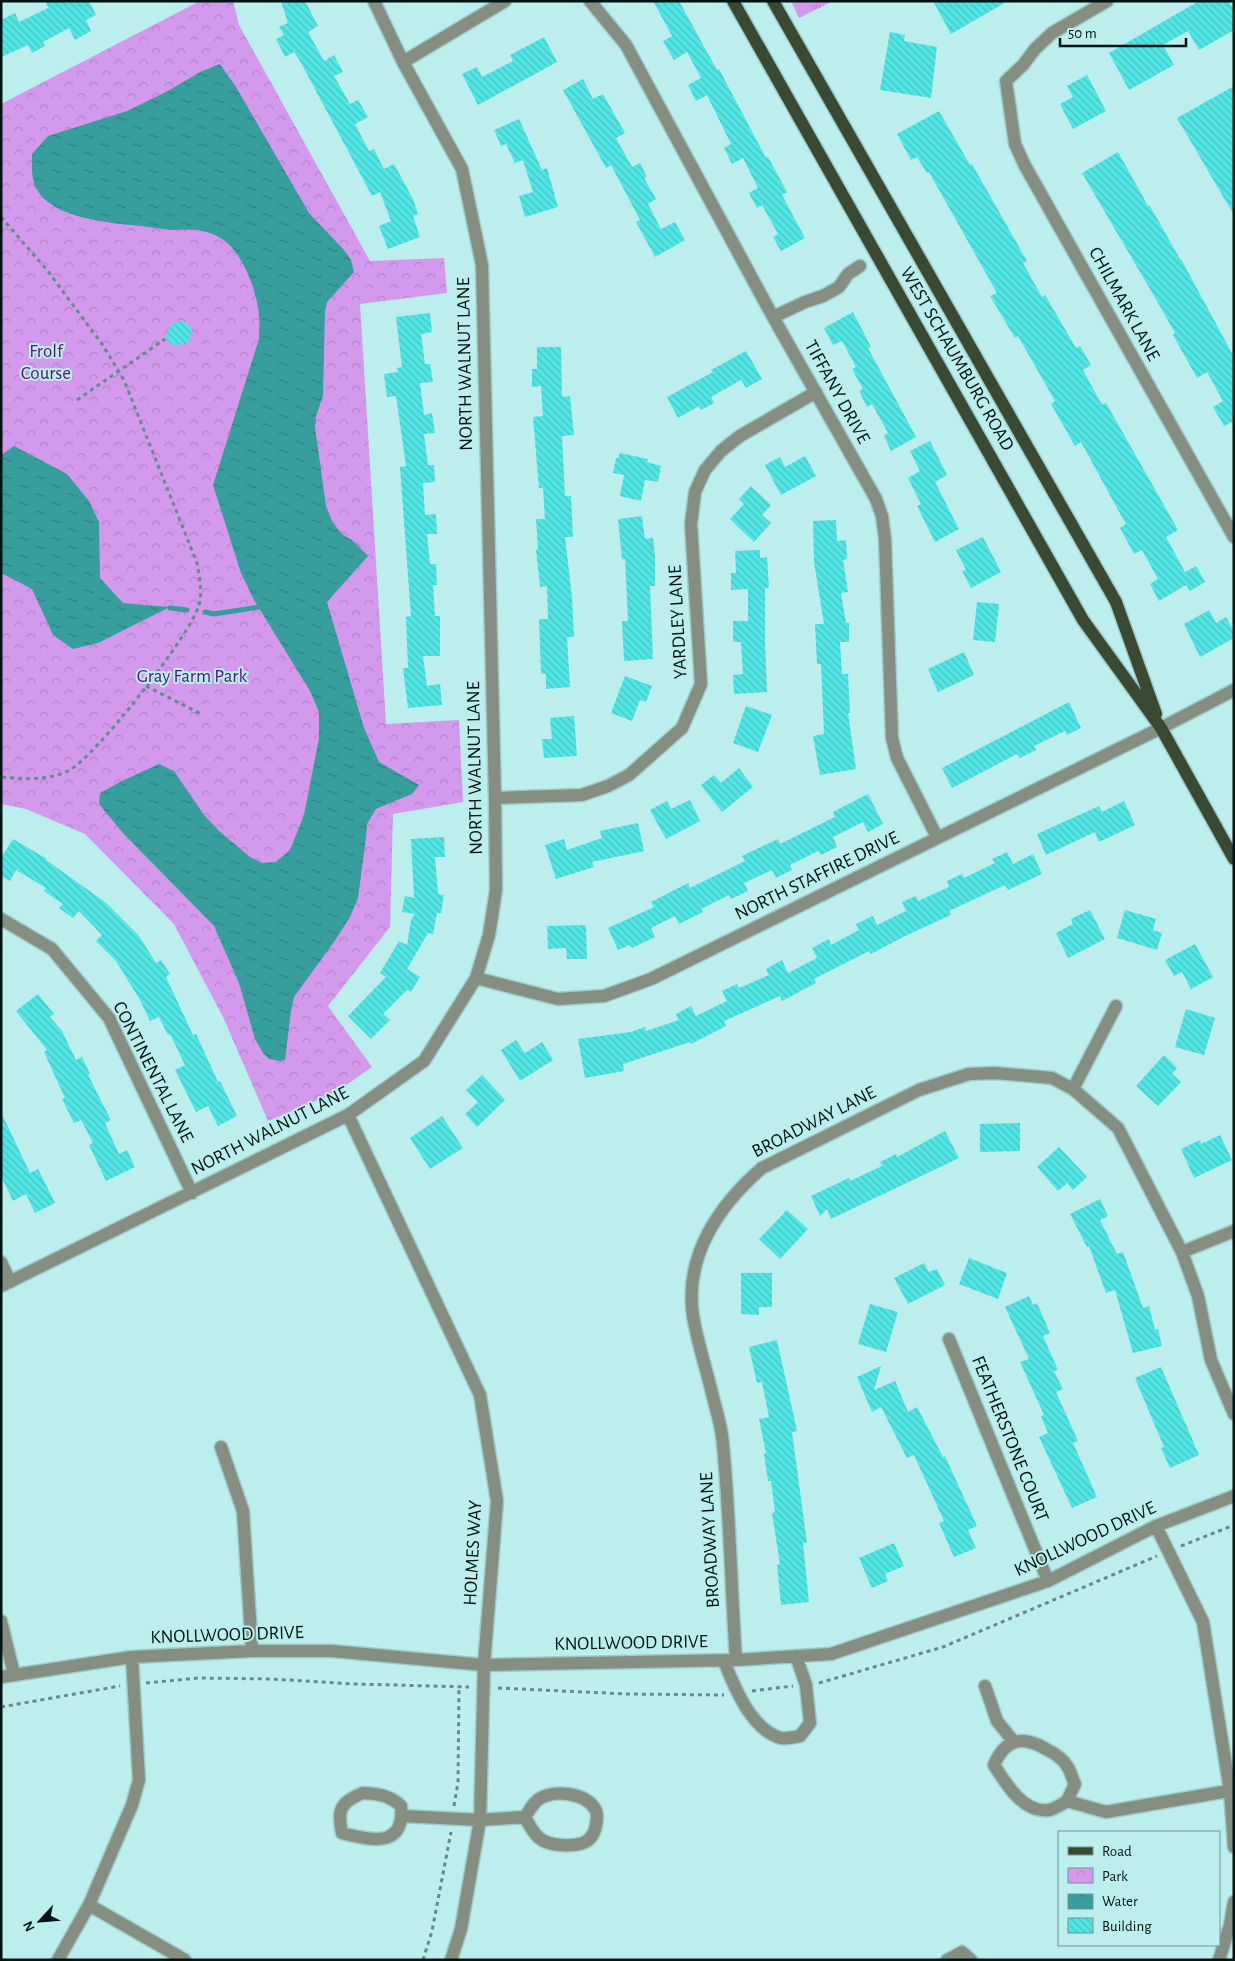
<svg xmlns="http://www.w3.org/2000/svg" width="1235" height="1961" viewBox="0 0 1235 1961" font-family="'Alegreya Sans',sans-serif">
  <defs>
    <pattern id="grass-tufts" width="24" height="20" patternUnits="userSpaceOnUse" patternTransform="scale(1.25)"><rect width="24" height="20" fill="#d399ed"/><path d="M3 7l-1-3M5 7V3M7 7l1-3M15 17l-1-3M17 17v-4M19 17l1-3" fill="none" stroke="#b483ca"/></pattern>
    <pattern id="park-crowns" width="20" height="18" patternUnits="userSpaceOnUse" patternTransform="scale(1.25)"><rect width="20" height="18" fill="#d399ed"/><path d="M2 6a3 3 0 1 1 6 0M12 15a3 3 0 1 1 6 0" fill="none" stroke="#b483ca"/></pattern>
    <pattern id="water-ripples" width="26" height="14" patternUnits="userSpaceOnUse" patternTransform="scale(1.25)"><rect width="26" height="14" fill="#379e9d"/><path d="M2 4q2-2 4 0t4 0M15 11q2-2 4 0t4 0" fill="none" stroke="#2c807f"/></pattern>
    <pattern id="building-back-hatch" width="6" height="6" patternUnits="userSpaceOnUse" patternTransform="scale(1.25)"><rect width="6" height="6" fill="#51e5e4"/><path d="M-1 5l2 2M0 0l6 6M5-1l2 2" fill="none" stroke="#45c4c3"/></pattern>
  </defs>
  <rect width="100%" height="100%" fill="#bceeed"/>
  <!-- grass -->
  <path fill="url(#grass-tufts)" d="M791,1H833L799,18Z"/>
  <!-- park -->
  <path fill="url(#park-crowns)" d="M200,1H233L239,25L370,261L444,258L447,293L360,304L386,724L459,720L463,802L393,814L390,927L328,1006L372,1067L335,1093L268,1121L224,1019L174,924L85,834L26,809L1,804V104Z"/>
  <!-- water -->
  <path fill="url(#water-ripples)" d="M220,64L236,87L309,213L344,250L351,260L354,272L327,302L325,312L323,396L316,416L315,427L326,506L333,523L343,535L352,540L368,556L327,602L364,728L379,762L419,785L412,794L376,809L367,824L366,838L358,898L350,917L336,939L294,997L291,1011L285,1060L279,1061L269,1059L263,1053L255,1039L239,983L214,926L123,833L99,804L100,793L122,781L159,764L174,771L204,815L219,831L250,857L262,863L276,862L290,850L304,815L319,738V712L310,691L254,600L241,573L213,485L259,339C259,331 260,324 259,316C258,293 242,251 222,239C205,228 190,230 171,230C161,229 151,227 141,226C110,223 52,219 36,188C31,178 32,165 32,154L48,136L127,111L168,91L200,72Z
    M14,446L67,474L89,501L99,522L100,578L123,603L170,607L98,643L73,649L53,635L32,589L1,573V455Z"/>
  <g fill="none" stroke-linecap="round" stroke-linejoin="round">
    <!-- stream -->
    <path stroke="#379e9d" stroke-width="5" d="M170,608L187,610
      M205,612L214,614L259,607"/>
  </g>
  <!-- building -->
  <path fill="url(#building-back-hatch)" d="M45,1H89L96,15L86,20L91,31L75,40L69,28L43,42L45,46L32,53L28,45L1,57V20L15,13L19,22L48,8Z
    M281,1H305L318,26L308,32L324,61L334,55L343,72L334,76L350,104L358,100L368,117L355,124L369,151L374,149L384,169L394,164L413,199L418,214L413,216L420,237L388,249L379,226L391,221L380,192L372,196L300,61L294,52L285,57L276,39L284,35L279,27L288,23Z
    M653,1H679L717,70L719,69L766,158L768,157L787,192L782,195L805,238L781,251L773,237L778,234L762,205L757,208L749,193L758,188L743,158L732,164L724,148L731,144L707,95L696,101L688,85L701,78L687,52L674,60L663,41L672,36Z
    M933,1H1008L951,34Z
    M1199,1H1229L1234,10V30L1199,50L1188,31L1163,45L1174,65L1129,90L1109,53Z
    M890,32L905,35L904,41L937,47L931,98L880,90Z
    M544,37L557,62L478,105L462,74L477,67L482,77L513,61L510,55Z
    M1087,75L1106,111L1073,129L1060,104L1073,97L1067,86Z
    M583,79L593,99L603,94L625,133L616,138L632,167L640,163L647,177L644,178L656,199L648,204L661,229L675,222L685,240L655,257L636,222L640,220L611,165L606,168L563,90Z
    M1234,86V215L1177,118Z
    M939,111L970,165L972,164L1027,261L1023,263L1042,297L1045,295L1076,348L1080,346L1091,365L1083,370L1102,405L1106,403L1178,530L1166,537L1185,572L1196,566L1205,582L1190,591L1186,585L1159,601L1150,584L1158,579L1142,550L1134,554L1120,528L1126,524L1117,508L1081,442L1075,446L1051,404L1055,401L1018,336L1015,338L990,296L997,293L929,172L927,173L917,157L911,160L897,134Z
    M519,119L542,170L547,168L558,207L525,217L519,196L533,192L523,160L515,163L506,144L501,146L494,130Z
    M1118,152L1148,206H1150L1180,259H1181L1234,357V421L1224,426L1213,407L1223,401L1207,372L1197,378L1173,335L1175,333L1157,301L1082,173Z
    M853,312L871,347L868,348L916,437L891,451L884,436L888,433L872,404L867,407L859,391L863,389L852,369L856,367L842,341L833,345L824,328Z
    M430,313L432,332L421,334L425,364H430L433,382L420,383L424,415L432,413L435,433L424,434L428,465H434L435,482L423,483L425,515L436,514L437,534H427L430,564H436L437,585H433L435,616H440V656H423L427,686L440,684L442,705L408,708L403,668H408L406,617L411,616L400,467L406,466L396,396L387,397L384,374L398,372L397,368L402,367L396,317Z
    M183,321L192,329L189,342L174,346L165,339L171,324Z
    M537,347H561L562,397L570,396L574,435L562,436L565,496H571L573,537H565L572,597L574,637H567L570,687L546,689V674H541L539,619H548L547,586L540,587L536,549H538L536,519H545L543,488H539L533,417L543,416L541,386L532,387V369H537Z
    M746,351L762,379L746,388L741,380L711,397L714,403L701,410L699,406L678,418L667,397L713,372L711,370Z
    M930,441L947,475L935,482L959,529L935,542L917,506L921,504L908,478L920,471L910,451Z
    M620,453L648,459L647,462L661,466L658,482L645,480L641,501L620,496L624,475L613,473L616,458H618Z
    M805,456L816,476L781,495L765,465L780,457L785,467Z
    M751,486L771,505L762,515L771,523L754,542L730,519L744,504L739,499Z
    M642,516L645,539L653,538L655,556V586H650L653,659L624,661L622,621H628L625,559H622L618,519Z
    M836,520L837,541L846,540L847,559L843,560L848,592L841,593L846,623H849V642H840L842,674H848L850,713H848L856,769L820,775L813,736L824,734L821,664H817L815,624H824L814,562L813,521Z
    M983,537L1001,572L971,588L962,571L966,570L956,550Z
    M760,550V558L767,557L769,588H765V642L767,692L734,694L733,675L743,674L741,642H733V621H748V589L731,590V573H736L735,551Z
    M977,602L999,604L995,642L973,640Z
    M1209,610L1216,623L1226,617L1234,631V638L1200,657L1184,624Z
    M964,652L974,675L938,692L928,669Z
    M625,676L652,686L646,702L640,700L632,721L611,713Z
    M1069,702L1081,728L1067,735L1065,731L1034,746L1036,750L1020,758L1017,754L952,788L942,768Z
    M746,706L772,715L758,752L733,743Z
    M574,716L577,756L544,758L542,739H552L550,718Z
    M739,768L753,787L722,812L701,785L714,775L721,783Z
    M868,794L883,824L868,832L863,822L833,837L837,847L821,855L818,851L790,865L792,870L776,878L772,870L744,883L748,891L731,899L729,895L701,909L703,912L679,924L675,916L651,928L655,937L632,948L630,945L618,950L608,928L654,907L651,902L688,883L690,888L745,861L742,856L778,839L780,844L835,817L833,812Z
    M690,800L700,821L666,839L650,810L667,801L671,809Z
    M1124,801L1135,825L1099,842L1095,832L1046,855L1037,834L1099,806L1102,812Z
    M638,823L644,851L592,862L594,867L556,879L545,845L564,839L567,850L602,838L600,831Z
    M444,837L445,857H435L438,894L444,895L441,913H437L433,934L428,933L407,969L420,977L411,992L407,990L383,1014L390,1020L371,1039L348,1016L386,977L380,973L399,941L407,945L411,920L415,914L402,912L405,896L414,898L411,839Z
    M13,839L47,859L46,860L105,902L139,936L156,963L161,960L170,974L166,977L193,1035L196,1034L218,1082L220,1081L237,1116L218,1126L208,1106L196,1112L175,1070L185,1065L170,1034L168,1035L159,1017L150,1021L140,1000L116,961L96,941L102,935L79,911L73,918L59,908L63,904L44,891L46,888L16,870L10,881L1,876V858Z
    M1007,852L1013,864L1033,854L1042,874L1008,890L1005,885L949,911L951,915L905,936L871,954L869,951L814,979L816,983L782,1001L780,996L724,1021L726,1026L691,1044L690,1042L623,1064L624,1071L585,1078L578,1039L631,1032L645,1027L646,1031L679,1020L676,1014L691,1006L696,1016L727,1001L722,991L737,984L739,988L769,975L766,969L782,960L788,973L817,958L812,948L829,939L831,945L859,930L856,924L873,916L877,925L906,911L902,902L916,896L918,901L949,887L947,881L962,874L964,878L995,863L992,859Z
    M1090,910L1105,939L1068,958L1056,933L1073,924L1071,919Z
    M1125,910L1156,919L1153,930L1162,933L1157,950L1117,938Z
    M586,925L587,959H567L566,948L548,949L547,926Z
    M1195,944L1213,977L1191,989L1182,972L1174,976L1165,960Z
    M38,994L54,1014L50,1017L62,1031L76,1060L82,1057L90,1074L88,1075L111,1120L105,1123L119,1154L127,1150L135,1167L106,1181L89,1145L93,1143L81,1120L74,1123L62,1099L65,1098L44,1052L47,1050L16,1011Z
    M1186,1009L1215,1018L1204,1055L1175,1047Z
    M516,1040L525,1053L542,1042L553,1060L520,1081L501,1050Z
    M1164,1055L1177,1068L1172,1074L1181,1082L1158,1106L1136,1086Z
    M482,1075L505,1100L477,1127L465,1114L478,1102L466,1090Z
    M1,1112L30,1173L38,1169L55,1203L35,1213L26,1194L13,1201L1,1176Z
    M442,1116L463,1148L430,1169L410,1138Z
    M1020,1123V1151L980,1152V1124Z
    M945,1131L959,1158L831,1219L827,1209L820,1216L811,1196L849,1178L850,1181L882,1166L880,1162L896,1154L897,1157Z
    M1220,1135L1232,1160L1194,1178L1181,1149L1200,1140L1201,1144Z
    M1059,1147L1087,1177L1073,1190L1067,1183L1058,1191L1037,1167Z
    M1100,1199L1108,1216L1100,1220L1117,1254L1123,1252L1143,1308L1149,1306L1155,1330L1158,1329L1162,1346L1133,1353L1115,1290L1106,1293L1089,1246L1087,1247L1070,1214Z
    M787,1210L808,1229L780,1259L759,1239Z
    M969,1258L1007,1273L998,1299L959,1284Z
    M924,1263L929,1272L937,1269L945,1285L908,1304L894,1278Z
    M741,1273H772V1307H759V1315L741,1314Z
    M1029,1296L1033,1305L1037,1303L1050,1333L1043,1336L1058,1370L1054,1371L1063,1389L1056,1392L1078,1441L1073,1443L1097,1497L1072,1508L1039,1437L1048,1433L1041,1416L1044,1415L1020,1362L1029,1359L1005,1307Z
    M870,1304L898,1312L886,1352L858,1344Z
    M777,1340L797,1431L792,1432L807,1543H803L809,1602L781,1605L777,1565L780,1564L772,1513L775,1512L771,1481H768L764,1454L766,1453L759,1419L769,1417L762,1382L757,1383L749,1347Z
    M881,1366L874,1390L895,1381L908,1412L917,1407L943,1457L945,1456L977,1526L968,1530L976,1548L954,1557L939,1523L944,1521L914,1455L907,1458L881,1407L872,1412L857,1377Z
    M1161,1367L1199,1455L1170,1468L1161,1448L1164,1447L1135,1378Z
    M894,1543L904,1566L885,1574L888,1581L872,1588L859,1558Z"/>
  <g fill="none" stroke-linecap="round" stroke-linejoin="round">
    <defs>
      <path id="minor" d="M590,1L626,45L773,317L876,499L882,516L885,539L892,738L897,758L937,837
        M1107,1L1052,33L1035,49L1023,65L1006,81L1015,144L1024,164L1234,537
        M403,62L505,1
        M773,317L805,302L823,296L839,287L848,274L860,266
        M495,798L582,795L608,786L629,775L682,728L701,684L691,524L695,492L705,470L721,451L740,436L816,392
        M1,919L52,949L109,1018L192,1193
        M476,978L558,999L604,996L651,979L1161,728L1234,690
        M1073,1089L1116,1006
        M348,1115L480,1395L497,1501L484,1665L480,1820L461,1929L451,1960
        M1182,1252L1234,1231
        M1,1262L10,1282
        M1,1286L348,1115L424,1061L476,978L489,935L496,890L495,798L482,265L462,169L403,62L374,1
        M949,1339L1048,1581
        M221,1447L243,1511L252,1651
        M1156,1526L1203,1622L1230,1791L1234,1847
        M1,1621L14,1674
        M736,1660C731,1589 730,1516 723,1445C722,1426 715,1407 711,1389C705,1365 697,1340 693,1316C684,1256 719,1205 762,1168L919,1090L969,1074L995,1073L1052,1078L1073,1089L1118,1128L1182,1252L1198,1296L1211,1360L1234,1414
        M724,1661C734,1686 751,1730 781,1738C786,1739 795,1737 800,1736L810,1723L806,1685L796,1656
        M1,1677L132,1657L252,1651H332L484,1665L736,1660L831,1654L1048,1581L1156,1526L1234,1496
        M985,1686L997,1721L1014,1742
        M363,1793C379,1794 389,1795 401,1806C405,1848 371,1841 342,1833C337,1810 340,1802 363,1793Z
        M1067,1801L1075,1784C1072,1779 1071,1771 1067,1766C1063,1759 1054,1753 1046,1749C1022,1735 1005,1739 994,1765C1006,1784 1024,1814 1049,1810C1055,1809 1062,1804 1067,1801L1106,1812L1234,1790
        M402,1816L480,1820L525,1817C529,1811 533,1803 539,1799C554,1789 586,1793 595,1809C598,1813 597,1820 596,1825C593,1844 579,1846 561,1845C540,1844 534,1835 525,1817
        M89,1905L185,1960
        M58,1960L89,1905L132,1805L139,1780L132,1657
        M947,1960L962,1952L971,1960
        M1219,1960L1230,1925L1234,1902"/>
      <path id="major" d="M733,1L1083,620L1161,728L1234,859
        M773,1L1116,602L1156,714"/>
    </defs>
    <!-- minor casing -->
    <use href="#minor" stroke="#9ecbca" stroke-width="15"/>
    <!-- major casing -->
    <use href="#major" stroke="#9ecbca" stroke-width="15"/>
    <!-- path -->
    <path stroke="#668989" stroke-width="3" stroke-dasharray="4 4" stroke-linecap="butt" d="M1,217L47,270L102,344L124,380L197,563C199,576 203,591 199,605C192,633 94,759 68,771C47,781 24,779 1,777
      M77,400L165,339
      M146,686L201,714
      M1181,1546L1234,1525
      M146,1683L199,1678L271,1679L355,1684L469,1687
      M819,1683L943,1647L1157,1556
      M498,1688L627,1694L724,1695
      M752,1691L793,1686
      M1,1707L120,1686
      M454,1806L458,1782L459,1686
      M423,1960L432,1931L451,1832"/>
    <!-- minor -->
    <use href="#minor" stroke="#858e80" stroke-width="12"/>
    <!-- major -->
    <use href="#major" stroke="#3a4a32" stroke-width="12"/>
  </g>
  <g text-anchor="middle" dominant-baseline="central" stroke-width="4" stroke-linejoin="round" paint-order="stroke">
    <!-- street labels -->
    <g font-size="19" fill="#021313" stroke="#bceeed">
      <text transform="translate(1124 304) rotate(61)">CHILMARK LANE</text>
      <text transform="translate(957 359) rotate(60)">WEST SCHAUMBURG ROAD</text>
      <text transform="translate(465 364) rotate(-91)">NORTH WALNUT LANE</text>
      <text transform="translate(837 392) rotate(61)">TIFFANY DRIVE</text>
      <text transform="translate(678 622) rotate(-93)">YARDLEY LANE</text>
      <text transform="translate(475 768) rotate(-91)">NORTH WALNUT LANE</text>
      <text transform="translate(817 876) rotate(-26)">NORTH STAFFIRE DRIVE</text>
      <text transform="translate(153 1072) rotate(63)">CONTINENTAL LANE</text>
      <text transform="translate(814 1122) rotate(-27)">BROADWAY LANE</text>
      <text transform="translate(270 1131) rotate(-27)">NORTH WALNUT LANE</text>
      <text transform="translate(1010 1439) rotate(68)">FEATHERSTONE COURT</text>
      <text transform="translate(1085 1539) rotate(-25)">KNOLLWOOD DRIVE</text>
      <text transform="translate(710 1540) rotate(-93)">BROADWAY LANE</text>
      <text transform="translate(473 1553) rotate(-87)">HOLMES WAY</text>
      <text transform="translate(227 1635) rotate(-2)">KNOLLWOOD DRIVE</text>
      <text transform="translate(631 1643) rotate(-1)">KNOLLWOOD DRIVE</text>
    </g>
    <!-- park labels -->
    <g font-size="19" fill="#55156d" stroke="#bceeed">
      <text x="46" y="351">Frolf<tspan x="46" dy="22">Course</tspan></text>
      <text x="192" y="676">Gray Farm Park</text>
    </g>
  </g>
  <!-- border -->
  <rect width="1235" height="1961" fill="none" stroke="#021313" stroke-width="5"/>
  <!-- legend -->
  <rect x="1058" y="1831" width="162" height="115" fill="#bceeed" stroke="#729696"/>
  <rect x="1068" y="1847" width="25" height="8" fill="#3a4a32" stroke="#729696"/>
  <text x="1102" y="1856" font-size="15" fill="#021313">Road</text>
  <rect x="1068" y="1868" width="25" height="15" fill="url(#park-crowns)" stroke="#729696"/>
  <text x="1102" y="1881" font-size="15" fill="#021313">Park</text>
  <rect x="1068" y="1894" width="25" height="15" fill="url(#water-ripples)" stroke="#729696"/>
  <text x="1102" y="1906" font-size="15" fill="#021313">Water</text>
  <rect x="1068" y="1918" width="25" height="15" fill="url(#building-back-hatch)" stroke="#729696"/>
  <text x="1102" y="1931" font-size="15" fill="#021313">Building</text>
  <!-- north arrow -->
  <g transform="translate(40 1921) rotate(244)" stroke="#bceeed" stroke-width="4" paint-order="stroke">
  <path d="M0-4L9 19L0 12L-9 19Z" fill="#021313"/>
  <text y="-8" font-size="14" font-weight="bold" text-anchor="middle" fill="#021313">N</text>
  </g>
  <!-- scale -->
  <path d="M1060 38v8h126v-8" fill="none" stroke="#021313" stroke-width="2.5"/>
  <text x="1068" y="38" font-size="15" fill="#021313" stroke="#bceeed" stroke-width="4" paint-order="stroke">50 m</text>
</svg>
